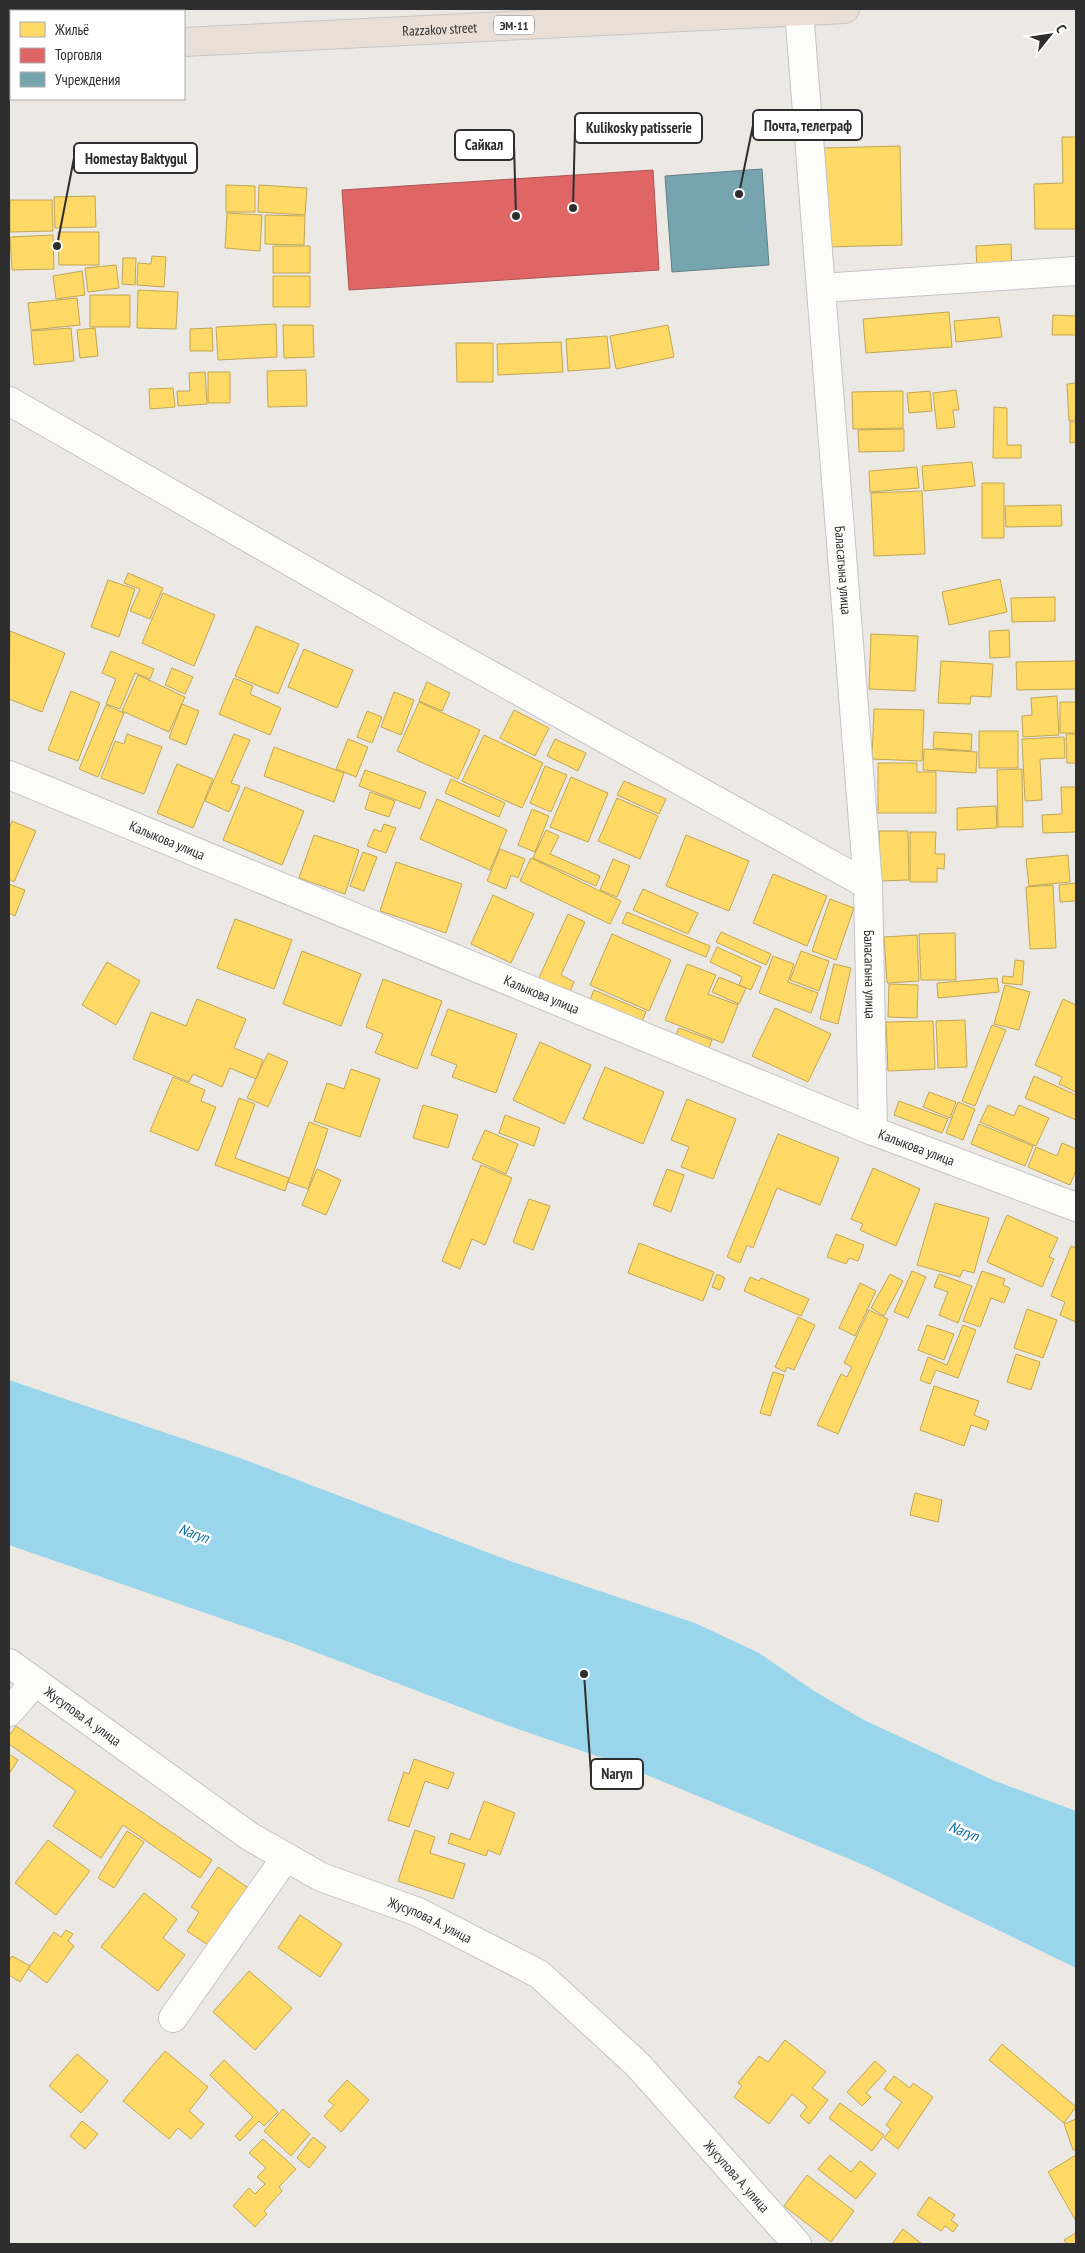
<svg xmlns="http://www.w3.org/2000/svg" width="1085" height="2253" viewBox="0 0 1085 2253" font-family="'PT Sans Narrow',sans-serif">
  <rect width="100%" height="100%" fill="#ece8e4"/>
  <!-- water -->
  <path fill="#99d6ec" d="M9,1380L240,1458L510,1561L695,1623L759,1653L814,1691L864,1720L995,1781L1076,1811V1968L866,1866L623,1765L512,1727L289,1642L9,1545Z"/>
  <!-- homes -->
  <path fill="#ffd966" stroke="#c0a655" d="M1062,137H1076V229H1035L1034,184L1063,183Z
    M900,146L902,245L827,247L824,148Z
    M226,185L255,186V212H226Z
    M259,185L307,188L305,215L258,212Z
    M95,196L96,227L55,228L54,197Z
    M10,200H52L53,231L10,232Z
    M227,213L262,215L260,251L225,248Z
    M265,215L305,216L304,245L265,244Z
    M58,232H99V265H59Z
    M53,235L54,269L12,270L10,237Z
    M1011,244L1012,271L977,273L976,246Z
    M273,246H310V273H273Z
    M152,256L166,257L164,287L137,285L138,263L151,264Z
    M123,258H136L135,285L122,284Z
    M116,265L119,288L88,292L85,268Z
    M82,271L85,295L56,299L53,276Z
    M273,276H310V307H273Z
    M138,290L178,292L176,329L137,328Z
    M90,295H130V327H90Z
    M77,298L80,325L31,330L28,303Z
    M949,312L952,347L866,353L863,319Z
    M1053,315L1076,316V335H1052Z
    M999,317L1002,337L956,342L954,321Z
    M276,324L277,357L218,360L216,327Z
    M283,325H313L314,357L284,358Z
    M668,325L674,357L616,369L610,336Z
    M71,328L74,361L34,365L31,331Z
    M95,328L98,356L80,358L77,330Z
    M212,328L213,351H190V329Z
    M607,336L610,368L568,371L566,339Z
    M561,342L563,372L498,375L497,344Z
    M456,343H493V382H457Z
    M306,370L307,406L268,407L267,371Z
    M205,372L207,404L178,406L177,391H190L189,373Z
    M208,372H230V403H208Z
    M1076,383V420L1069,421L1067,384Z
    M173,388L175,407L150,409L149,389Z
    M956,390L959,410H953L955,427L937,429L933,393Z
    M903,391V428L853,429L852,392Z
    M930,391L932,411L909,413L907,393Z
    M994,407L1007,408V445H1021V458H993Z
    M1070,422H1076V442L1070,443Z
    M904,429V451L859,452L858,430Z
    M972,462L975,486L924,491L922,466Z
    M917,467L919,488L870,492L869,471Z
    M982,483H1004V538H982Z
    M922,491L925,554L874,556L871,493Z
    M1061,505L1062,526L1006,527L1005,506Z
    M128,573L163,588L150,619L130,611L140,589L124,583Z
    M1000,579L1007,612L949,625L942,592Z
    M108,580L135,589L119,637L91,627Z
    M163,593L215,615L194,666L142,643Z
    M1055,597V621L1012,622L1011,598Z
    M256,626L299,644L278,694L235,676Z
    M1009,630L1010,657L990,658L989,631Z
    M10,631L65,653L42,712L9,699Z
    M871,634L918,636L915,691L869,689Z
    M304,649L353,670L337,708L288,687Z
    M111,651L154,669L150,679L135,673L120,709L106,704L116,679L102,673Z
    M941,661L993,664L991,697L971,696L970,704L938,703Z
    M1076,661V689L1017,690L1016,662Z
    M172,668L193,677L185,694L165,685Z
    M138,675L185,697L169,732L122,711Z
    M234,678L253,686L250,694L281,708L270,735L219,714Z
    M427,682L450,693L442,711L419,701Z
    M71,691L100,703L78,761L48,750Z
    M394,692L414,700L401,735L381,727Z
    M1057,696L1059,735L1023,737L1022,716L1032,715L1031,698Z
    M419,702L480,730L458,779L397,751Z
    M1060,702H1076V733H1060Z
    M182,704L199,711L186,745L169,738Z
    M106,705L124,713L98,777L79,769Z
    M874,709L924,710L922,761L872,759Z
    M514,710L549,728L535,756L500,738Z
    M367,711L382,717L372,743L357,737Z
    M979,731H1018V768H979Z
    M934,732L972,734L971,751L933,748Z
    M127,734L162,747L144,794L101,778L115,741L124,744Z
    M234,734L250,740L231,783L240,786L229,812L205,801Z
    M1066,734H1076V763H1067Z
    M484,735L543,763L522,808L462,781Z
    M1064,737L1065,758L1040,759L1042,800L1025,801L1022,739Z
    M348,739L368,747L356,777L336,769Z
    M555,739L586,753L578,771L547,756Z
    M274,747L344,773L334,802L264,776Z
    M924,749L977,752L976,773L923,770Z
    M878,763H917V772H936V813H878Z
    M177,764L213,779L193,828L157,813Z
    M545,766L567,775L551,812L530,803Z
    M1022,769L1023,827H998L997,770Z
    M365,770L426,792L420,809L359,786Z
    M571,777L608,793L588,842L550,827Z
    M451,779L505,803L499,817L445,793Z
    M624,781L666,799L659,814L617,795Z
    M245,787L304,811L282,865L223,840Z
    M1061,787H1076V832L1043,833L1042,815L1062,814Z
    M370,792L395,801L389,817L365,809Z
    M617,798L658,816L640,859L598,841Z
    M437,799L507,830L490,870L420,839Z
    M996,806L997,828L957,830V808Z
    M532,809L549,816L535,852L518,845Z
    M12,821L36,831L14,882L9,879V830Z
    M384,824L396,828L386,853L367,846L374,829L381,832Z
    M546,830L559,836L550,854L600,876L596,886L533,858Z
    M879,831H908L909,880L880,881Z
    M910,832H936L935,854H945L944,869L937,868V882H910Z
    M314,835L359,850L345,894L299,878Z
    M686,835L749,861L729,911L666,886Z
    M500,849L525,859L518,878L511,875L506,889L487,881Z
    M363,852L377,857L364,891L350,886Z
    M1068,855L1070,882L1029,886L1026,859Z
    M531,858L621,901L610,924L520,881Z
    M613,859L630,866L617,897L600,890Z
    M396,862L462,884L446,933L380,911Z
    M773,874L827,896L807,946L753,923Z
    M1076,883V901L1060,902L1059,885Z
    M9,884L25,890L15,916L9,913Z
    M1053,885L1056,948L1030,949L1026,887Z
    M643,889L698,913L688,934L633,910Z
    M493,895L534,914L511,963L471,944Z
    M830,899L854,908L836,960L812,951Z
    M627,912L710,946L706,957L622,923Z
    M568,914L585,922L561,975L574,982L568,997L537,982Z
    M235,919L292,940L274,989L217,968Z
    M721,932L771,954L766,965L716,942Z
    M955,933L956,980H921L919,934Z
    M612,934L671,960L649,1011L590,985Z
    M917,935L919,981L887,983L884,937Z
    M717,947L761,967L751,990L739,985L742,977L710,962Z
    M302,951L361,974L341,1026L283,1004Z
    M801,951L829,961L819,991L790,980Z
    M773,956L794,964L788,982L818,993L811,1013L759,993Z
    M1015,960L1024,961L1022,985L1002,983L1003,976L1013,977Z
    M107,962L140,981L116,1025L82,1005Z
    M687,964L716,975L708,994L738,1005L723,1043L665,1020Z
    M834,964L851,968L838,1024L820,1019Z
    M719,977L746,988L739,1004L712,992Z
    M997,978L999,992L938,998L937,983Z
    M383,979L442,1001L417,1069L375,1053L383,1034L366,1027Z
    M889,984L918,985L917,1018L888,1017Z
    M1005,985L1030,992L1019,1030L994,1024Z
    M594,990L646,1012L640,1026L588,1004Z
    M197,999L246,1019L234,1048L263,1060L256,1079L230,1068L222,1087L193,1074L189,1082L133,1059L151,1012L186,1026Z
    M1063,999L1076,1005V1092L1059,1084L1062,1077L1035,1065Z
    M775,1008L831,1034L808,1082L752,1056Z
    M448,1009L517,1034L496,1093L452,1077L457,1065L431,1055Z
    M965,1020L967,1067L938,1068L936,1021Z
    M933,1021L935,1069L888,1071L886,1022Z
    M992,1025L1006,1030L975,1106L962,1101Z
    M679,1028L712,1040L706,1056L673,1043Z
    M540,1042L591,1065L564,1124L513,1100Z
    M268,1053L288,1062L268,1107L247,1098Z
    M605,1067L664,1092L643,1144L583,1119Z
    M351,1069L380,1079L360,1137L314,1121L327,1083L344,1089Z
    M1034,1076L1076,1095V1120L1025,1098Z
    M173,1077L205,1090L201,1101L216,1107L198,1151L150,1131Z
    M929,1092L956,1102L950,1118L923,1107Z
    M239,1098L255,1104L235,1158L289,1178L285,1191L215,1165Z
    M687,1099L736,1119L713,1179L681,1167L689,1147L671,1140Z
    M899,1101L948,1119L942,1133L894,1115Z
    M958,1102L975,1109L963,1140L946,1133Z
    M423,1105L458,1115L448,1148L413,1138Z
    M988,1105L1014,1116L1019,1105L1049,1118L1036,1146L980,1122Z
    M505,1115L540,1128L534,1146L499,1133Z
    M309,1122L328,1129L308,1189L288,1182Z
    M979,1124L1033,1146L1025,1166L971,1144Z
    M485,1130L518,1144L506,1174L472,1159Z
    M778,1134L839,1158L820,1205L777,1188L753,1248L747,1245L740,1263L727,1257Z
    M1062,1143L1076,1149V1170L1070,1185L1028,1167L1036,1147L1057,1156Z
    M481,1165L512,1178L485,1245L472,1239L460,1269L442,1261Z
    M873,1168L920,1189L896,1246L860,1230L863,1224L851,1219Z
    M317,1169L341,1180L326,1215L302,1205Z
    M667,1169L684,1175L671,1212L653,1205Z
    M529,1199L550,1206L533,1250L513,1242Z
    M935,1203L989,1218L974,1273L963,1270L960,1277L917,1265Z
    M1007,1215L1058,1238L1049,1257L1054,1259L1042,1287L987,1262Z
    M836,1234L864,1245L858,1261L849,1258L846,1264L827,1257Z
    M639,1243L714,1272L703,1301L628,1273Z
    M1071,1246L1076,1248V1322L1060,1315L1065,1302L1051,1296Z
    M912,1271L926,1277L908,1318L894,1312Z
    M982,1271L1005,1279L1003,1285L1010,1288L1004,1303L991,1298L980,1327L963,1321Z
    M717,1274L725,1278L720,1290L712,1287Z
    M890,1274L903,1281L884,1316L871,1308Z
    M939,1274L972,1286L958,1323L939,1315L948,1292L934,1287Z
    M750,1277L759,1281L761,1278L809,1299L801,1316L744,1291Z
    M860,1283L876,1291L855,1336L839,1328Z
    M1027,1309L1057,1320L1043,1358L1014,1348Z
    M869,1310L888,1319L838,1434L817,1425L841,1374L847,1377L852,1367L844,1363Z
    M798,1317L815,1325L794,1370L787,1367L785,1372L775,1367Z
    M927,1325L954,1334L944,1360L918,1350Z
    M963,1325L976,1330L958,1378L936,1370L930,1384L920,1380L928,1357L947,1365Z
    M1016,1354L1040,1362L1031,1390L1007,1382Z
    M773,1372L784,1375L770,1416L760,1413Z
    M934,1386L979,1401L974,1415L989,1421L986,1430L971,1425L964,1446L920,1430Z
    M915,1493L942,1500L938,1522L910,1515Z
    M16,1726L212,1860L200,1878L123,1825L101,1858L53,1826L76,1791L9,1744V1736Z
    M9,1754L18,1760L9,1774Z
    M414,1759L454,1773L448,1789L425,1781L409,1827L388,1820L404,1772L409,1774Z
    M484,1801L515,1813L500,1855L488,1850L486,1856L448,1843L451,1833L470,1840Z
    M415,1830L435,1837L430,1853L465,1864L453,1899L398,1881Z
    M127,1831L144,1842L114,1888L98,1878Z
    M48,1840L90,1871L56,1915L15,1883Z
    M218,1867L247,1887L208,1945L187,1931L199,1912L191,1907Z
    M144,1893L177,1919L163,1938L185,1955L158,1991L101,1947Z
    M300,1915L342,1944L320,1977L278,1948Z
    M66,1930L73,1934L68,1941L74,1946L47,1983L28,1969L54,1932L61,1937Z
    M12,1956L30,1966L20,1982L9,1975V1961Z
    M249,1971L292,2008L255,2050L213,2012Z
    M785,2040L826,2072L812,2088L828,2100L809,2124L800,2116L807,2107L792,2094L769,2124L734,2097L742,2086L738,2083L759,2056L768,2062Z
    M1002,2044L1076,2107L1064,2123L989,2060Z
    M165,2051L208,2087L189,2111L204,2124L191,2139L178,2128L169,2139L123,2101Z
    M77,2054L108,2081L81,2113L49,2086Z
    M224,2060L278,2112L264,2126L259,2121L240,2141L235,2136L253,2117L210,2075Z
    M875,2061L886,2071L866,2093L871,2097L862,2106L847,2092Z
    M894,2076L910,2088L913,2083L933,2097L898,2149L884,2138L891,2129L886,2125L902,2102L884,2089Z
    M347,2080L369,2100L341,2132L324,2116L334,2105L328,2101Z
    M840,2103L884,2135L872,2151L829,2118Z
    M283,2109L310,2134L291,2156L264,2131Z
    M1076,2119V2149L1073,2150L1064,2124Z
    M82,2121L98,2134L85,2149L70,2136Z
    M313,2137L326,2147L309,2168L297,2158Z
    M263,2139L296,2169L279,2187L282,2191L264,2211L267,2214L255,2227L233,2206L249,2188L255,2194L265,2184L257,2177L266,2168L249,2153Z
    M830,2155L851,2172L860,2161L876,2174L856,2199L818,2169Z
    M1076,2155V2221L1048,2172Z
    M807,2175L854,2211L831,2242L784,2206Z
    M929,2197L955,2215L951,2220L958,2225L953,2232L945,2226L941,2231L917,2215Z
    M903,2229L922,2244H892Z
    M1076,2233V2244H1067L1064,2240Z"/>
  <!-- shops -->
  <path fill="#e06666" stroke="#ab5555" d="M653,170L659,270L349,290L342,190Z"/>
  <!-- public -->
  <path fill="#76a5af" stroke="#608188" d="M762,169L769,265L672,272L665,176Z"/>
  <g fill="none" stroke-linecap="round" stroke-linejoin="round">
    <defs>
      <g id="street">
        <path id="s1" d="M799,11L868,885L873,1131"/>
        <path d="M821,288L1076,271"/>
        <path d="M9,401L422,637L868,885"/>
        <path id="s2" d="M9,775L873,1131L1076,1207"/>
        <path id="s3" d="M9,1663L249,1836L321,1877L418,1912L539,1974L638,2065L797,2244"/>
        <path d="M9,1712L35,1682"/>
        <path d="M173,2018L286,1857"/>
      </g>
      <g id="highway">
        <path id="s4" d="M184,42L845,9"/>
        <path d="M9,50H11"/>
      </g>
    </defs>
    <!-- street casing -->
    <use href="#street" stroke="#c5c4c5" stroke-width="30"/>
    <!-- highway casing -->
    <use href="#highway" stroke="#c6c5c4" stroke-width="30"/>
    <!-- street -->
    <use href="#street" stroke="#fcfcfb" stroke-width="28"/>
    <!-- highway -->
    <use href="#highway" stroke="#eadfd6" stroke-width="28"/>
  </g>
  <g text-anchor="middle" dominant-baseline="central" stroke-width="5" stroke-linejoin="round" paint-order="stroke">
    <!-- shield labels -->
    <rect fill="#fff" stroke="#6d6d6d" stroke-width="1" x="494" y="15.5" width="40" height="19" rx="4"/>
    <g font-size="12" font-weight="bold" fill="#2e2e2e">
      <text x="514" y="25">ЭМ-11</text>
    </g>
    <!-- street labels -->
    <g font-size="14" fill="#2e2e2e" stroke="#fff">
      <text stroke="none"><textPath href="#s4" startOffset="256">Razzakov street</textPath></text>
      <text stroke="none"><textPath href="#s1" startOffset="561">Баласагына улица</textPath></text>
      <text stroke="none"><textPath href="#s2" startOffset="171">Калыкова улица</textPath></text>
      <text stroke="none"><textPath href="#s1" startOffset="966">Баласагына улица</textPath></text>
      <text stroke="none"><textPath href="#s2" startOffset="576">Калыкова улица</textPath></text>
      <text stroke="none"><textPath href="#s2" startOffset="981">Калыкова улица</textPath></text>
      <text stroke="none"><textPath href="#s3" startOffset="91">Жусупова А. улица</textPath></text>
      <text stroke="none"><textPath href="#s3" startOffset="496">Жусупова А. улица</textPath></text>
      <text stroke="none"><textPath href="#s3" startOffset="901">Жусупова А. улица</textPath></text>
    </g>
    <!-- water labels -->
    <g font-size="15" font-style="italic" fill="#0d6fa3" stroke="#fff">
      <text transform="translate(194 1533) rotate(20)">Naryn</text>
      <text transform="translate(964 1831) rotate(22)">Naryn</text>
    </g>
  </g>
  <!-- callouts -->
  <path fill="none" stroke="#2e2e2e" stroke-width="2" d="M739 194L753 125M573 208L575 128M516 216L514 145M57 246L74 158M584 1674L591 1774"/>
  <g fill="#2e2e2e" stroke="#fff" stroke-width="2">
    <circle cx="739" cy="194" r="5"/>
    <circle cx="573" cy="208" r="5"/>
    <circle cx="516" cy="216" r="5"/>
    <circle cx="57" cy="246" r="5"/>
    <circle cx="584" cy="1674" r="5"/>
  </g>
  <g fill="#fff" stroke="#2e2e2e" stroke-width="2">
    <rect x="753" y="110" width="109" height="30" rx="5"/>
    <rect x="575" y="113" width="127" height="30" rx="5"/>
    <rect x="455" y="130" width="59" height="30" rx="5"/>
    <rect x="74" y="143" width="123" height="30" rx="5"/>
    <rect x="591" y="1759" width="52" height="30" rx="5"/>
  </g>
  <g font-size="15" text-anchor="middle" font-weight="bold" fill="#2e2e2e">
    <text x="808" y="131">Почта, телеграф</text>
    <text x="639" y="133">Kulikosky patisserie</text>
    <text x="484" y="150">Сайкал</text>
    <text x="136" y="164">Homestay Baktygul</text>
    <text x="617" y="1779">Naryn</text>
  </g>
  <!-- border -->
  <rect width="1085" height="2253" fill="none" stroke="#2e2e2e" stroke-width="20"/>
  <!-- legend -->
  <rect x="10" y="10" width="175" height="90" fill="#ffffff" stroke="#ababab"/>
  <rect x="20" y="22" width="25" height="15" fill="#ffd966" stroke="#ababab"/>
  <text x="55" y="35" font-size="15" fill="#2e2e2e">Жильё</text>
  <rect x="20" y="48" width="25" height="15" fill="#e06666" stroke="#ababab"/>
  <text x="55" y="60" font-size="15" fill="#2e2e2e">Торговля</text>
  <rect x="20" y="72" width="25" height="15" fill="#76a5af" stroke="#ababab"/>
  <text x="55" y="85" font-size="15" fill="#2e2e2e">Учреждения</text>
  <!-- north arrow -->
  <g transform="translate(1050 35) rotate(60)" stroke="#ffffff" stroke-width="4" paint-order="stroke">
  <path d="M0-4L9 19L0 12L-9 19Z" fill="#2e2e2e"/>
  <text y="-8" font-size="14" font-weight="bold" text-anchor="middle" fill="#2e2e2e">С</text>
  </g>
</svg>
